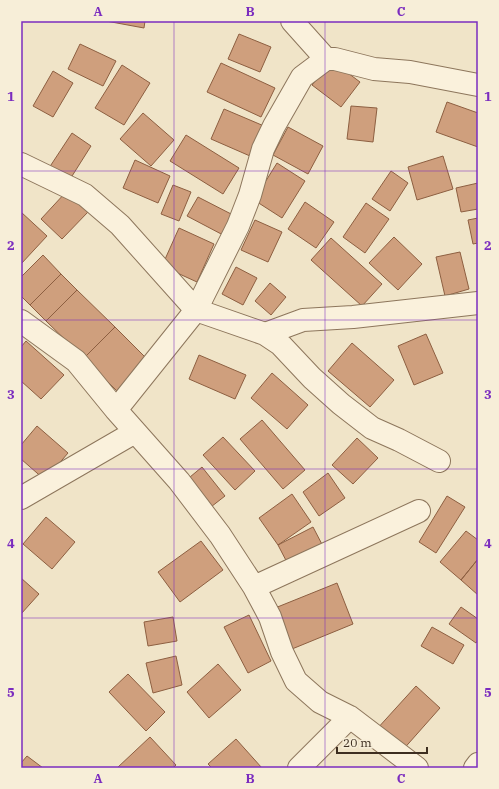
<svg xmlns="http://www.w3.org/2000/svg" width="499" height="789" viewBox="0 0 499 789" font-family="'IBM Plex Serif',serif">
  <rect width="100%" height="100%" fill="#f0e4c8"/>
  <!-- building -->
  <path fill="#cf9f7d" stroke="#8d5f41" d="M106,21H145L144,28Z
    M239,34L271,47L260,72L228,59Z
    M80,44L116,61L103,86L68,69Z
    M332,61L360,82L341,107L312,85Z
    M221,63L275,88L261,117L207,92Z
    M122,65L150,83L124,125L95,108Z
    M53,71L73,83L53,117L33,106Z
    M447,102L478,113V147L436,132Z
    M351,106L377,108L373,142L347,139Z
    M224,109L264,126L250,156L211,139Z
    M143,113L174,140L151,166L120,139Z
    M288,127L323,146L308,174L273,155Z
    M72,133L91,146L67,184L47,171Z
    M186,135L239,168L223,194L170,161Z
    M443,156L453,189L417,200L408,167Z
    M135,160L170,176L158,203L123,188Z
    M277,163L305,181L282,218L254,200Z
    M391,171L408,183L390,211L372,199Z
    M478,183V209L461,212L456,188Z
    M173,185L191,192L179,221L161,214Z
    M66,192L88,212L62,239L41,219Z
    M198,197L235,216L225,236L187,216Z
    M305,202L334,222L316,248L288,229Z
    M366,203L389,219L365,253L343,237Z
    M21,212L47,236L21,264Z
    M478,218V243L473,244L468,220Z
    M255,220L282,232L268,262L241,250Z
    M179,228L214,244L197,282L162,266Z
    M394,237L422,264L398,290L369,263Z
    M331,238L382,284L362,306L311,260Z
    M460,252L469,289L445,296L436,257Z
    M43,255L61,274L30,305L21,296V277Z
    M236,267L257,278L243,305L222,294Z
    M61,274L77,290L46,321L30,305Z
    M270,283L286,297L271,315L255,301Z
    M77,290L115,327L84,358L46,321Z
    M115,327L152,364L121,395L84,358Z
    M426,334L443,373L414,385L398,346Z
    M26,341L64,375L41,399L21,381V347Z
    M352,343L394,380L370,407L328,371Z
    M199,355L246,375L235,399L189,379Z
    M272,373L308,405L287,429L251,398Z
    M262,420L305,470L283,489L240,439Z
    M37,426L68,453L45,480L21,459V445Z
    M223,437L255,471L235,490L203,455Z
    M357,438L378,458L353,484L332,465Z
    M202,467L225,496L207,510L184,482Z
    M328,473L345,498L319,516L303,492Z
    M292,494L311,522L278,545L259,518Z
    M447,496L465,507L436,553L419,542Z
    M46,517L75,542L52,569L23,544Z
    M313,527L326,552L291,570L278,545Z
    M466,531L478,540V559L461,580L440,562Z
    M201,541L223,570L180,602L158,572Z
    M478,559V595L461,580Z
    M21,578L39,594L21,614Z
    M337,583L353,624L292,649L275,608Z
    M461,607L478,619V640L476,643L449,624Z
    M249,615L271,661L248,673L224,627Z
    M173,617L177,641L148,646L144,622Z
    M432,627L464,645L453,664L421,646Z
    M176,656L182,685L153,693L146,663Z
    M218,664L241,690L209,718L187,692Z
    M128,674L165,712L146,731L109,692Z
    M416,686L440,708L401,752L376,730Z
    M150,737L176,765L173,768H117Z
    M236,739L262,768H212L208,764Z
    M27,756L43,768H21V763Z"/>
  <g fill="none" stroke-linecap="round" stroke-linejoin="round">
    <defs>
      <path id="minor" d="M326,59H335L374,69L410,72L478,85
        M21,164L85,195L120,225L196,310L265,334L303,320L353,317L478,303
        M21,321L76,361L116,410L179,481L220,535L254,587L270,617L282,652L296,681L320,702L350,717L417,768
        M265,334L280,344L312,378L341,404L372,428L399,440L439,461
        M116,410L196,310L238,226L250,195L263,149L274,126L302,77L326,59L292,21
        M21,498L135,432
        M254,587L419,511
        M299,768L350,717
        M475,768L478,764"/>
    </defs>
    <!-- minor casing -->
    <use href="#minor" stroke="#8d765c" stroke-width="24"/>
    <!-- minor -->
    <use href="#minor" stroke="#faf1dc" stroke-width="22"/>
  </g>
  <!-- grid -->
  <path fill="none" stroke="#7b2cbf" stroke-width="1" stroke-opacity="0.55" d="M174,21V768M325,21V768M21,171H478M21,320H478M21,469H478M21,618H478"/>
  <!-- border -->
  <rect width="499" height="789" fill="none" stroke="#f7eed8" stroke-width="44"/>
  <!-- scale -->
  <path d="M337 747v6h90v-6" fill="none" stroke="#3d2e20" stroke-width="2"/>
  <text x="343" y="747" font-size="12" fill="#3d2e20" stroke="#f7eed8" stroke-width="3" paint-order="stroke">20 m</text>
  <rect x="22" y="22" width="455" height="745" fill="none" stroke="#7b2cbf" stroke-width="1.5"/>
  <g font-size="13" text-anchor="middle" font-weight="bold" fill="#7b2cbf">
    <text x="98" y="16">A</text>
    <text x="250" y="16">B</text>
    <text x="401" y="16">C</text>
    <text x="11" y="101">1</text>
    <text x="488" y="101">1</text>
    <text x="11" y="250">2</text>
    <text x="488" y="250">2</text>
    <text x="11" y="399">3</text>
    <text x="488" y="399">3</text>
    <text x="11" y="548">4</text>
    <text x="488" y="548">4</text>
    <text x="11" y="697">5</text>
    <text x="488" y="697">5</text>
    <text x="98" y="783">A</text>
    <text x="250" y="783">B</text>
    <text x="401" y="783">C</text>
  </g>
</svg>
